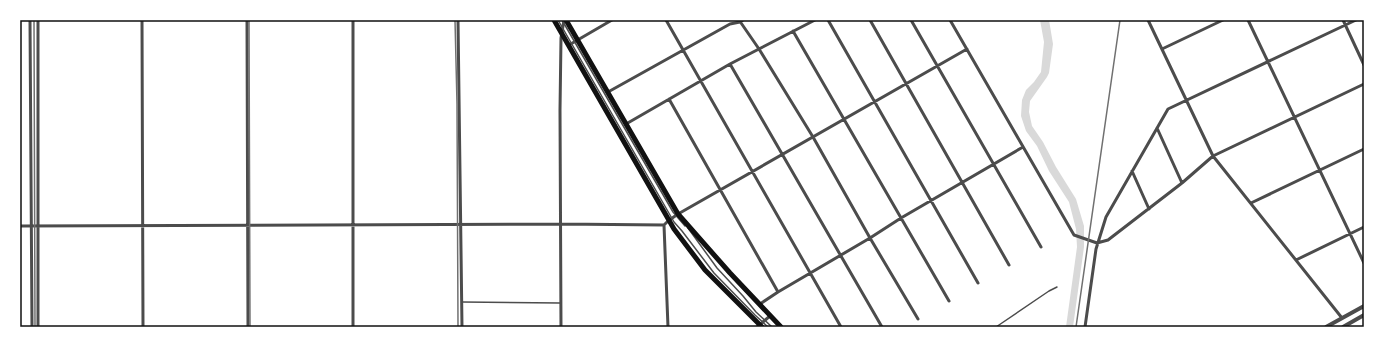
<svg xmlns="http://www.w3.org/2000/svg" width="1384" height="347" viewBox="0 0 1384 347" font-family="'Noto Sans',sans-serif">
  <rect width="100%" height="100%" fill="#fff"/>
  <!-- water -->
  <path fill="#d9d9d9" d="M1040,20H1049L1053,44L1049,73L1047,77L1030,101L1029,112L1032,126L1043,142L1056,167L1076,199L1084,226V247L1073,327H1066L1077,247L1076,229L1069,202L1049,171L1037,146L1026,131L1021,116L1022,100L1026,90L1034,82L1041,72L1044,42Z"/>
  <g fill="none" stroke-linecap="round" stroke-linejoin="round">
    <!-- service -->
    <path stroke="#4c4c4c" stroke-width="1.5" d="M558,20L674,222L682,231L714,273L755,315L768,327
      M562,20L673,212L685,226
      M688,228L717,268L743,296L756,312L772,327
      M462,302L560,303
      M996,327L1049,291L1057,287"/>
    <!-- minor -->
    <path stroke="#4c4c4c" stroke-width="3" d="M30,20L32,327
      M38,20V327
      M142,20L143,327
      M247,20L248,327
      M353,20V327
      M458,20L462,327
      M666,20L841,327
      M739,20L759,49L813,137L870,238L918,319
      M828,20L978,283
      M870,20L1009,265
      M911,20L1041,247
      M950,20L1074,235L1097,243L1108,240L1182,183L1213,156L1364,84
      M1148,20L1213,156L1342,318
      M1248,20L1364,263
      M1343,20L1364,65
      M793,31L949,301
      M569,45L612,20
      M1162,49L1223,20
      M730,64L882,327
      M608,92L730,24L740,22L743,20
      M669,99L778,292
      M626,124L730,64L815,20
      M1157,128L1182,183
      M1132,171L1149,209
      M1251,203L1364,149
      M664,225L668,327
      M20,226L560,224L664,225L668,221L678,214L967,49
      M1296,260L1364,227
      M760,304L778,292L870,238L901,218L1023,147
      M561,327L560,110L561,38L564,20
      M757,327L770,316
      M1085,327L1096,249L1106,217L1168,109L1356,20"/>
    <!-- tertiary -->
    <path stroke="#4c4c4c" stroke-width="4" d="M1326,327L1364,306
      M1343,327L1364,315"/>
    <!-- primary -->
    <path stroke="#111" stroke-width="5" d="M554,20L674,229L705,270L762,327
      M566,20L678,214L730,273L781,327"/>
    <!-- rail -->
    <path stroke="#707070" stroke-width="1.5" d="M34,20L35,327
      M249,20L250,327
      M455,20L457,104L458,327
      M1076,327L1120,20"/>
  </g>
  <!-- border -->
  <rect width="1384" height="347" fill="none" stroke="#ffffff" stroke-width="42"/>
  <rect x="21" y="21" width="1342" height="305" fill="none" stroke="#111" stroke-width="1.5"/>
</svg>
